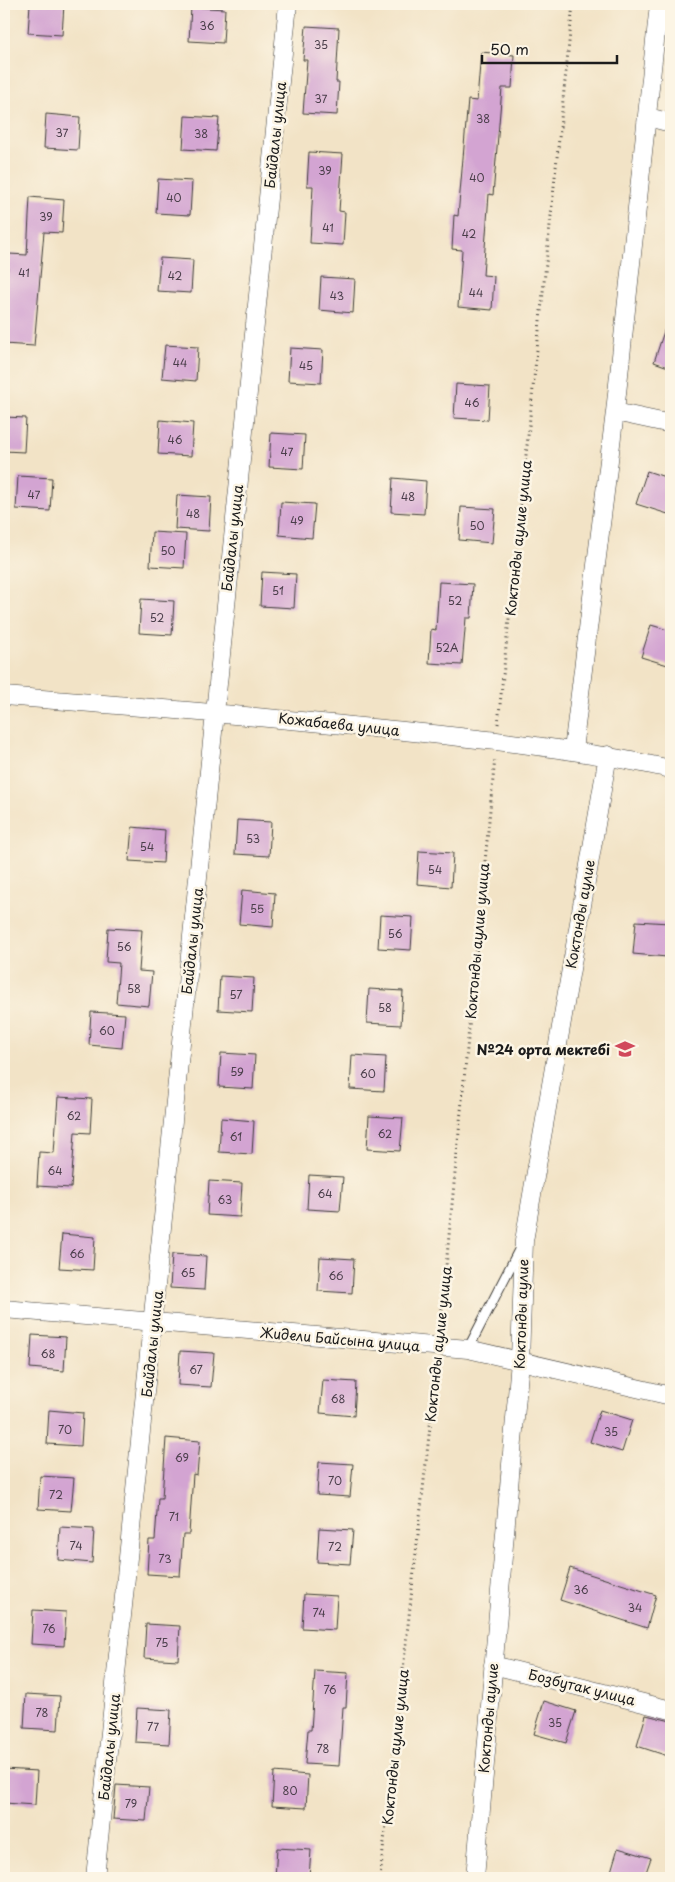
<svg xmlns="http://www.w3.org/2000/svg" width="675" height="1882" viewBox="0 0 675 1882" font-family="'Playpen Sans',sans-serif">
  <rect width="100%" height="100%" fill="#fcf5e5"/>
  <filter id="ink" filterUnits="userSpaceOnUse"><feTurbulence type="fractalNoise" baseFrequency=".02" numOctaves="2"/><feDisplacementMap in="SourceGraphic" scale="10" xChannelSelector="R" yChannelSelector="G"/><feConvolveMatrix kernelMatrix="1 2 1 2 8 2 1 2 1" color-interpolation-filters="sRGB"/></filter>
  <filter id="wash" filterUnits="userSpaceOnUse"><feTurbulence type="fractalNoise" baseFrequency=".0096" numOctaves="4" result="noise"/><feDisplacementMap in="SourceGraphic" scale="20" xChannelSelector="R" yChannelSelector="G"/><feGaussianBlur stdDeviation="1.12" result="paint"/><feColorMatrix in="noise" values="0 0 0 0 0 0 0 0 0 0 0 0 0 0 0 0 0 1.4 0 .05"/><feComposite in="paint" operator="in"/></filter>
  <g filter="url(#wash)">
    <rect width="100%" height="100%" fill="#f2e3c6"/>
    <g id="blocks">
      <!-- building -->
      <path fill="#d3a4d2" d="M30,4H64L62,35L28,33Z
        M191,7L225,9L223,43L189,41Z
        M306,26L339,28L336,82H339L337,115L303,113L307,60H303Z
        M481,52L514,55L512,88H502L493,195L489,194L483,275L494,276L492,310L458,307L462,250L452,249L454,215L458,216L468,100L477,101Z
        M46,114L80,117L78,150L44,148Z
        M185,116L219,118L216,151L183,149Z
        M309,152L343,154L339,211L345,212L343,245L310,243L313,186H307Z
        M158,179L192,181L190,215L156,213Z
        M30,197L64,200L62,233L44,232L34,346L4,344V310L9,254L27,255Z
        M160,258L193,260L191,293L157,291Z
        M321,277L355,279L353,313L319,310Z
        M668,319H671V368L654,362Z
        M165,345L198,347L196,381L162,378Z
        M290,348L323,350L321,383L288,381Z
        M456,384L490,386L488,420L454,418Z
        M4,417L26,418L24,452L4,451Z
        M160,420L193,423L191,456L158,454Z
        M271,433L305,435L303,469L269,467Z
        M647,471L671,479V505L668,514L636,504Z
        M18,476L52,478L50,511L16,509Z
        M393,478L426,481L424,514L391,512Z
        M177,495L211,497L209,531L175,529Z
        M281,502L315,504L312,538L279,535Z
        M461,507L495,509L492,543L459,540Z
        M152,532L186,534L184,568L150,566Z
        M262,572L296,574L294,608L260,606Z
        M439,582L473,584L471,618H466L462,665L429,663L431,629L436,630Z
        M141,599L174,601L172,635L139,633Z
        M651,625L671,631V666L641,657Z
        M237,820L271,822L269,856L235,854Z
        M132,827L165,830L163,863L129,861Z
        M419,851L453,853L451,887L417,884Z
        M242,890L275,893L273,927L239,924Z
        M380,915L413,917L411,950L378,948Z
        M636,921L669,923L667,957L633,954Z
        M108,928L142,930L139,971L152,972L149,1006L116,1003L119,963L106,962Z
        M220,976L254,978L252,1012L218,1010Z
        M369,989L403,991L401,1025L367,1023Z
        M91,1012L125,1014L122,1048L89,1045Z
        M221,1053L255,1055L253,1089L219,1087Z
        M352,1055L386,1057L384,1091L350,1089Z
        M58,1097L92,1099L90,1133L75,1132L71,1188L37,1186L39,1152L54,1153Z
        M369,1116L403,1118L400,1151L367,1149Z
        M221,1118L254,1121L252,1154L219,1152Z
        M309,1175L343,1177L340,1211L307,1209Z
        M209,1181L242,1183L240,1217L207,1215Z
        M62,1234L95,1237L93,1270L59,1268Z
        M172,1254L206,1256L204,1290L170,1288Z
        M320,1257L354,1259L352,1293L318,1291Z
        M32,1335L66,1337L64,1371L30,1368Z
        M180,1351L214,1353L211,1387L178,1385Z
        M323,1380L356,1382L354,1416L320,1413Z
        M49,1410L83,1413L81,1446L47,1444Z
        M600,1410L632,1420L622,1452L590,1442Z
        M166,1438L200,1441L197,1475L193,1474L189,1534H183L180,1576L147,1574L149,1540H155L158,1498H162Z
        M319,1462L353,1464L350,1497L317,1495Z
        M40,1476L74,1478L71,1511L38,1509Z
        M60,1527L94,1529L92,1563L58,1560Z
        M319,1528L353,1530L350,1564L317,1562Z
        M570,1568L656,1595L647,1628L560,1600Z
        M304,1594L337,1596L335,1630L302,1628Z
        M33,1610L66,1612L64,1646L31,1644Z
        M146,1624L180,1626L178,1660L144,1658Z
        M315,1671L348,1673L346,1707H343L339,1766L305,1764L308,1730H311Z
        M26,1694L60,1696L58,1730L24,1728Z
        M544,1701L576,1711L566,1743L534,1734Z
        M137,1708L171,1710L169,1744L135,1742Z
        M646,1715L671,1721V1757L637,1746Z
        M4,1769L37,1771L35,1805L4,1803Z
        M274,1772L308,1775L306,1808L272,1806Z
        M116,1785L149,1787L146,1821L113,1819Z
        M277,1848L311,1850L309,1878H275Z
        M618,1848L651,1858L644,1878H609Z"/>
    </g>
  </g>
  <g filter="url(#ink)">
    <use href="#blocks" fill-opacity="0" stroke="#3c3a36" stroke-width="1"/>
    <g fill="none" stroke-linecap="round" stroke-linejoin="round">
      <defs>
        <path id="lane" d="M468,1349L519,1250"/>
        <path id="street" d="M648,117L671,123
          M615,412L671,424
          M4,696C131,706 257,716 384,729C480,739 576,748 671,769
          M573,750L615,412L659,4
          M4,1309L468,1349L671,1396
          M493,1665L671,1710
          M95,1878C162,1254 223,629 288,4
          M475,1878L520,1361L524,1241L608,755"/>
      </defs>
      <!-- lane casing -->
      <use href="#lane" stroke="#3c3a36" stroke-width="11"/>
      <!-- street casing -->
      <use href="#street" stroke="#3c3a36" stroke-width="19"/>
      <!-- path -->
      <path stroke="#3c3a36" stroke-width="3" stroke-dasharray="1 4" stroke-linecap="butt" d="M498,724L573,4
        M440,1329L495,758
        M380,1878L437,1363"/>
      <!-- lane -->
      <use href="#lane" stroke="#fff" stroke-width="9"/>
      <!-- street -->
      <use href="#street" stroke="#fff" stroke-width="18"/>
    </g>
  </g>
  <!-- icons -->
  <defs>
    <symbol id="school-bare" viewBox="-9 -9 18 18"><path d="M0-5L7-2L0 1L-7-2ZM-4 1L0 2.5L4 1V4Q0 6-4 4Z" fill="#d1495b" stroke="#fcf5e5" stroke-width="2.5" paint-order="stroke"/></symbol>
  </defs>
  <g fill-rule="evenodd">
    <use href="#school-bare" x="611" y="1035" width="28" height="28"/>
  </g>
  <g text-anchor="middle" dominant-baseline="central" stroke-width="5" stroke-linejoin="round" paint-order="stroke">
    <!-- number labels -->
    <g font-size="11" fill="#4a3e4a">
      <text x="207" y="25">36</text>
      <text x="321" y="44">35</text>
      <text x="321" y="98">37</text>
      <text x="483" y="118">38</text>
      <text x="62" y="132">37</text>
      <text x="201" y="133">38</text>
      <text x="325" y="170">39</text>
      <text x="477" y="177">40</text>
      <text x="174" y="197">40</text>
      <text x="46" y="216">39</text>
      <text x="328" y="227">41</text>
      <text x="469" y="233">42</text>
      <text x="24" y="272">41</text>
      <text x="175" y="275">42</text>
      <text x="476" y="292">44</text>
      <text x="337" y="295">43</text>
      <text x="180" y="362">44</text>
      <text x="306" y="365">45</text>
      <text x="472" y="402">46</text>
      <text x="175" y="439">46</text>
      <text x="287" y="451">47</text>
      <text x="34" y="494">47</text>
      <text x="408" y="496">48</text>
      <text x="193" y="513">48</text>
      <text x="297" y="520">49</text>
      <text x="477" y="525">50</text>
      <text x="168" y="550">50</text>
      <text x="278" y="590">51</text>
      <text x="455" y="600">52</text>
      <text x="157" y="617">52</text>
      <text x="447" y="647">52A</text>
      <text x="253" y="838">53</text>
      <text x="147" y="846">54</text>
      <text x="435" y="869">54</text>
      <text x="257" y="908">55</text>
      <text x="395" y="933">56</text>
      <text x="124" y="946">56</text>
      <text x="134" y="988">58</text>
      <text x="236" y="994">57</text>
      <text x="385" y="1007">58</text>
      <text x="107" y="1030">60</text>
      <text x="237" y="1071">59</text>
      <text x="368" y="1073">60</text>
      <text x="74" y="1115">62</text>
      <text x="385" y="1133">62</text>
      <text x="236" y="1136">61</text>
      <text x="55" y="1170">64</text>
      <text x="325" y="1193">64</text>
      <text x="225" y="1199">63</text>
      <text x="77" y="1253">66</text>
      <text x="188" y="1272">65</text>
      <text x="336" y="1275">66</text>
      <text x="48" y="1353">68</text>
      <text x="196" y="1369">67</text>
      <text x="338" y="1398">68</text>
      <text x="65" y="1429">70</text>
      <text x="611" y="1431">35</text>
      <text x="182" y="1457">69</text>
      <text x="335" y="1480">70</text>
      <text x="56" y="1494">72</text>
      <text x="174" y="1516">71</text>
      <text x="76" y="1545">74</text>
      <text x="335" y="1546">72</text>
      <text x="165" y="1558">73</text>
      <text x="581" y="1589">36</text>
      <text x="635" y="1607">34</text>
      <text x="319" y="1612">74</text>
      <text x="49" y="1628">76</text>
      <text x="162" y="1642">75</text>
      <text x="330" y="1689">76</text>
      <text x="42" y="1712">78</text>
      <text x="555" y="1722">35</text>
      <text x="153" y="1726">77</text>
      <text x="323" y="1748">78</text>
      <text x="290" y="1790">80</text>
      <text x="131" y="1803">79</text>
    </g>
    <!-- street labels -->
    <g font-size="14" fill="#1c1c1c" stroke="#fcf5e5">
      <text transform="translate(275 135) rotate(-84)">Байдалы улица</text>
      <text transform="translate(232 538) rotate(-84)">Байдалы улица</text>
      <text transform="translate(518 538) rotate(-84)">Коктонды аулие улица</text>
      <text transform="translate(339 724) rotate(6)">Кожабаева улица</text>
      <text transform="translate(580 914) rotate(-80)">Коктонды аулие</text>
      <text transform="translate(192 941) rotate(-84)">Байдалы улица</text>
      <text transform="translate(477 941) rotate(-85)">Коктонды аулие улица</text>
      <text transform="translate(521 1314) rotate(-88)">Коктонды аулие</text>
      <text transform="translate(340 1339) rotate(5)">Жидели Байсына улица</text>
      <text transform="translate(152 1344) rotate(-84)">Байдалы улица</text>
      <text transform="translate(438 1344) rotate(-84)">Коктонды аулие улица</text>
      <text transform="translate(582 1687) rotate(14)">Бозбутак улица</text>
      <text transform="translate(488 1718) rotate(-85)">Коктонды аулие</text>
      <text transform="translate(109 1747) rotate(-84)">Байдалы улица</text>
      <text transform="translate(395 1747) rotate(-84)">Коктонды аулие улица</text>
    </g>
    <!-- poi labels -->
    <g font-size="14" font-weight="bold" fill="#1c1c1c" stroke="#fcf5e5" text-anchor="end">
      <text x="610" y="1049">№24 орта мектебі</text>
    </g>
  </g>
  <!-- margin -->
  <rect width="675" height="1882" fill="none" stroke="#fcf5e5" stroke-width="20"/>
  <!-- scale -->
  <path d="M482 55v8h135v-8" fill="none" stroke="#1c1c1c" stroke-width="2.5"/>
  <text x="490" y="55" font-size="15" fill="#1c1c1c" stroke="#fcf5e5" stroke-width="4" paint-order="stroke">50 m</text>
</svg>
